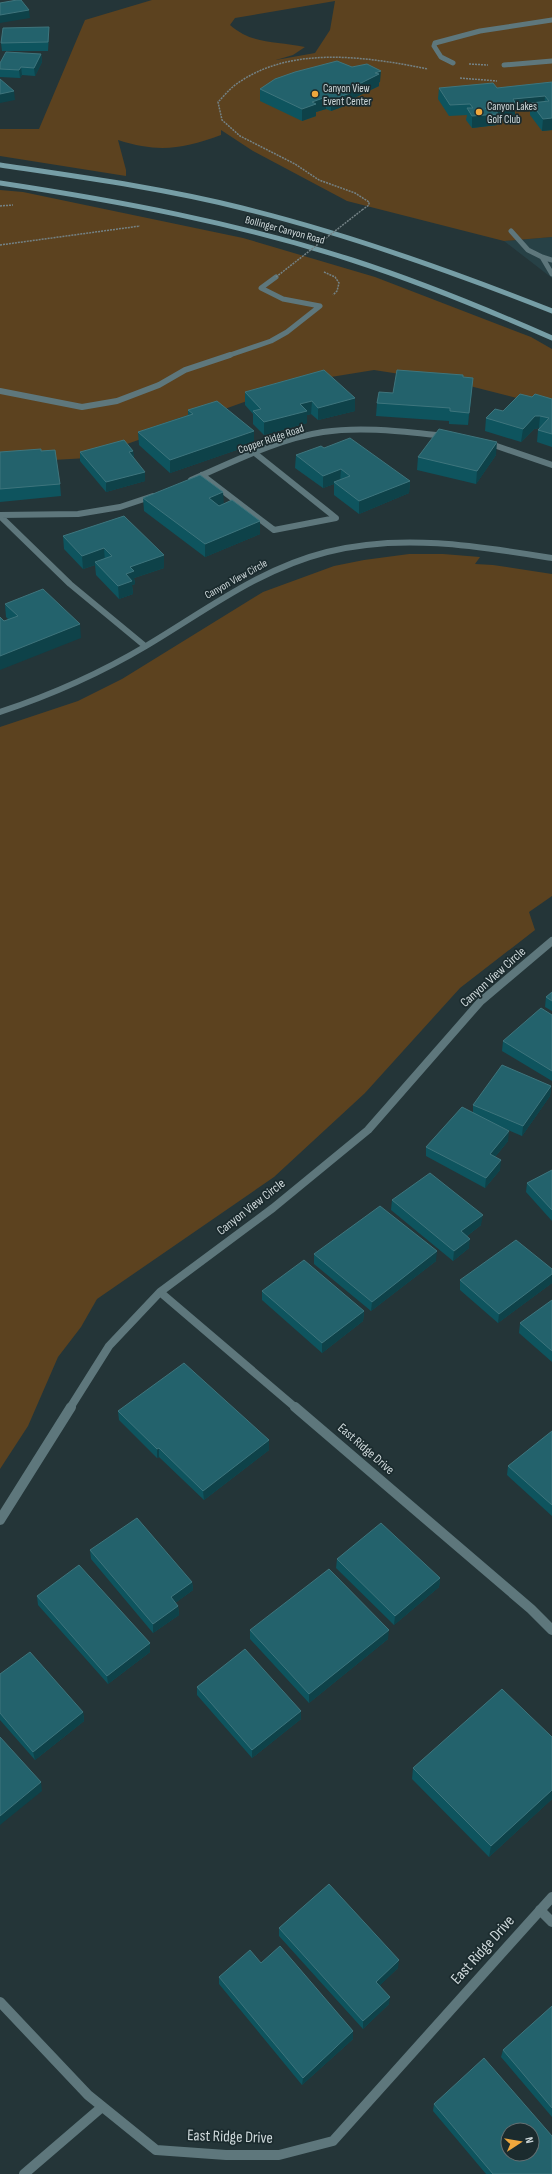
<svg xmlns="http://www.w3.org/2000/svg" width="552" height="2174" viewBox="0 0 552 2174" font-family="'Sofia Sans Condensed',sans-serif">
  <rect width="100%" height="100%" fill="#243538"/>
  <!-- built -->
  <path fill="#274146" d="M552,237V278L504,241Z"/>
  <!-- green -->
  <path fill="#5c421f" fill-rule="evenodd" d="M152,0H552V237L504,241L347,201L253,151L221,130V135C182,149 159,153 118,140L126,170V176L0,156V129H39L85,20ZM335,1L330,30L315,53L276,60L293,55L305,47C276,41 253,45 230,25L235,18Z
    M0,190L23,192L243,238L375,277L531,337L552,349V407L458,383L374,370L300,382L88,458L0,463Z
    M409,554H443L480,557L475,564L493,565L552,574V896L529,912L535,930L460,988L365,1093L274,1177L97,1299L81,1327L58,1357L28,1426L0,1469V727L78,701L122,679L263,592L334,566L364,560Z"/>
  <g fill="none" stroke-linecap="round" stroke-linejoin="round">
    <!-- path -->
    <path stroke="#748285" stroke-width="1.5" stroke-dasharray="2 1" stroke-linecap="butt" d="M469,64L488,65
      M460,78L497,81
      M0,206L13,205
      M362,210L369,205V202L355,193L319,180L295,164L240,136L222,120L218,102C224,96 230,88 238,83C292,45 368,57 428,69
      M0,245L140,226
      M324,272L335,277L339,283L337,291L333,295"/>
    <!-- lane-far2 -->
    <path stroke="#5e777c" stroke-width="5" d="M453,63L441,57L434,46L435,43L480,31L552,20
      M504,65L552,61
      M511,231L528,250L542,257
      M552,260L542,257L552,274
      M227,356L271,341L287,332L320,306L283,299L261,288L276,277"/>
    <!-- lane-far1 -->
    <path stroke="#5e777c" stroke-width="6" d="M0,391L82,407L117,401L159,385L185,370L230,355
      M202,475L274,530L336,518L256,454"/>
    <!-- lane -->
    <path stroke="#5e777c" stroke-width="10" d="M540,1910L552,1922"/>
    <!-- street-far2 -->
    <path stroke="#5e777c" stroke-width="6" d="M488,443L552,465
      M191,480C233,462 277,439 323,432C364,426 405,432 445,436
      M0,515L78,514L120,507L153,496
      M0,516L70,584L145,646
      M0,712C51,695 99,674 146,646C205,611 259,569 327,552C401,533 478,546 552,558"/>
    <!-- street-far1 -->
    <path stroke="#5e777c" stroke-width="8" d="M160,1292L296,1408
      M70,1408L109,1346L160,1292L273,1208L368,1130L480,1002L552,941"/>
    <!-- street -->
    <path stroke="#5e777c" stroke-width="10" d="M295,1407L531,1609L552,1630
      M0,1520L71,1407
      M0,2002L88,2095L156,2150L226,2155H279L333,2141L552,1897
      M24,2174L102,2107"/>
    <!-- secondary -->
    <path stroke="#769ea6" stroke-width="5" d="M0,165C81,177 162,188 242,208C348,234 451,271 552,311
      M0,183C119,201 237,223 352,260C420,282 486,309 552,338"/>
    <!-- path-bridge -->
    <path stroke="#748285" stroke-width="1.5" stroke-dasharray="2 1" stroke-linecap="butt" d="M276,277L362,210"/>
  </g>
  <!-- wall -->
  <path fill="#0e545e" d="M49,27V35L48,51H2L1,43Z
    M41,54L42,62L35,76L22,75L20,78L0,77V63Z
    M379,82V86L350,100V104L331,111L326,109L316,112V116L302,121L260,101V89L380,82Z
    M552,82V130L542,131L530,115V109L515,110V115L498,118L497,125L472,128L466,120L467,115L449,116L438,99L439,88H497Z
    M324,370L355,411L318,420L311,414L307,415V423L264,435L253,424V414L245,405V392Z
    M463,377L472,390L468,425L449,424V421L376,416L377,403L393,393Z
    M532,397L552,399V447L537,442L538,430L540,428H539L534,429L521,442L485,431L486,418L503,411Z
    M188,410L254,444L170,473L139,445L138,432L188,415Z
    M324,448L410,481L409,493L359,514L334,495V484L323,488L295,468L296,455Z
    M41,451L60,484L61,496L0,502V452Z
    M133,451L134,459L145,481L106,492L80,461V452Z
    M496,455L476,484L417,470L418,457Z
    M143,498L223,504L260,534L205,557L144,511Z
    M124,516L164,568L134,578L135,584L132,585L133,594L119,599L96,575L95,565L83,569L64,549L63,536Z
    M5,604L81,638L4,621L9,620L6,617Z
    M552,992V1011L545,1007L546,997Z
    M552,1015V1081L502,1051L503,1041Z
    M551,1086L550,1096L522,1136L501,1127L508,1141L495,1157L500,1170L485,1188L426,1156V1147L473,1113V1105Z
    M552,1170V1221L526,1192L527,1183Z
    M392,1200L481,1225L467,1236L469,1248L453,1261L391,1210Z
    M314,1254L436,1261L371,1311L314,1264Z
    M552,1269V1283L498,1323L460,1290V1280Z
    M262,1291L364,1311L363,1321L322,1353L262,1300Z
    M552,1300V1362L519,1333L520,1323Z
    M118,1411L269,1450L204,1500L159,1457L157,1458L119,1420Z
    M552,1431V1516L507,1475L508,1466Z
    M90,1550L192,1582L193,1590L175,1603L178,1606L179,1615L153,1633L91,1559Z
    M337,1559L440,1578L439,1587L394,1625L336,1568Z
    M37,1596L150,1643V1652L108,1684L38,1605Z
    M250,1630L388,1639L309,1703L250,1639Z
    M0,1674L83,1712L84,1721L35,1760L0,1720Z
    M197,1687L301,1711V1719L252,1758L197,1695Z
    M552,1737V1799L489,1857L412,1779L413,1768Z
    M279,1928L398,1968L380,1985L389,2004L363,2029L279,1936Z
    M219,1977L353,2031V2039L302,2085L219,1984Z
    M552,2007V2117L501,2057L503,2050Z
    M434,2104L552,2174H486L433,2111Z"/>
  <!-- shaded-wall -->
  <path fill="#0e4249" d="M29,10L30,18L0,23V15Z
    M41,54L42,62L35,76L34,68Z
    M21,67L22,75L20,78L19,70Z
    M381,71L380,82H379V86L350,100V104L331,111V100L345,91L375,73Z
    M14,91L15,100L0,103V94Z
    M545,96L544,107L531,103L530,109L515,110V115L498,118L497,125L472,128V116L485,108L513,99Z
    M326,97V109L316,112V116L302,121V109L312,102Z
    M552,118V130L542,131L543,119Z
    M473,378L472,390L468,425L469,413Z
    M355,398V411L318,420V408Z
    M312,401L311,414L307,415V423L264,435V422L300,404Z
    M535,416H540L539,428L534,429L521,442L523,429Z
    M254,431V444L170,473V460Z
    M497,442L496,455L476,484L477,471Z
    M133,451L134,460L129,452Z
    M341,469L340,482H334V484L323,488V476Z
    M145,472V481L106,492V482Z
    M410,481L409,493L359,514V501Z
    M223,492L224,505L209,511V498Z
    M260,521V534L205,557V544Z
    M104,548L105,562H95V565L83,569L82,556Z
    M164,555V568L134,578L135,584L132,585L133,594L119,599L118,586L130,567Z
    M80,624L81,638L0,670V656Z
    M551,1086L550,1096L522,1136L523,1126Z
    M509,1131L508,1141L489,1164L490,1154Z
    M501,1160L500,1170L485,1188L486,1178Z
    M483,1215L481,1225L460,1241L461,1231Z
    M470,1239L469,1248L453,1261L454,1251Z
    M437,1251L436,1261L371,1311L372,1302Z
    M552,1274V1283L498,1323L499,1314Z
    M364,1311L363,1321L322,1353V1343Z
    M269,1440V1450L204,1500L203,1491Z
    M159,1448V1457L157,1458V1449Z
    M440,1578L439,1587L394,1625L395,1616Z
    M192,1582L193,1590L171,1606V1597Z
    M178,1606L179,1615L153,1633V1624Z
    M389,1630L388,1639L309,1703V1694Z
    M150,1643V1652L108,1684L107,1676Z
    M301,1711V1719L252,1758V1750Z
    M83,1712L84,1721L35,1760L33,1752Z
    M41,1782L42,1791L0,1825V1816Z
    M552,1790V1799L489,1857L491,1846Z
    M399,1960L398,1968L376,1989V1982Z
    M390,1997L389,2004L363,2029V2021Z
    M353,2031V2039L302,2085L303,2078Z"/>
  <!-- building -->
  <path fill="#23626c" stroke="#3e757d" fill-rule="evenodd" d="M17,0H21L29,10L0,15V3Z
    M49,27L48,42L1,43L3,28Z
    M6,52L41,54L34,68L21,67L19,70L0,69V63Z
    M337,61L352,67L367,64L381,71L375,73L379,74L345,91L350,93L331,100L326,97L312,102L316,104L302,109L260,89L275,79L295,72Z
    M0,79L14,91L0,94Z
    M552,82V118L543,119L531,103L549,101L545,96L513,99L516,104L485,108L487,110L495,109L498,114L472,116L467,108H473L470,104L450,105L439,88L493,83L497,88Z
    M324,370L355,398L318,408L312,401L300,404L307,411L264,422L253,411L261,409L245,392Z
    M397,370L463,375V377L473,378L469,413L450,411V408L377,403L379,392L393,393Z
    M520,394L532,397L535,394L552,399V434L538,430L549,418L540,416H535L523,429L486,418L495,409L503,411Z
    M217,401L254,431L170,460L138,432L193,414L188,410Z
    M439,429L497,442L477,471L418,457Z
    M350,438L410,481L359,501L334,482L350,476L341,469L323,476L296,455L321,446L324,448Z
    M124,440L133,451L129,452L145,472L106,482L80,452Z
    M41,449V451L55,450L60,484L0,489V452Z
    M200,475L223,492L209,498L219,506L232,500L260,521L205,544L143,498Z
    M124,516L164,555L130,567L134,571L126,574L132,581L118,586L95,562L112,556L104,548L82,556L63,536Z
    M43,589L80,624L0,656V617L4,621L18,616L5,604Z
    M552,992V1001L546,997Z
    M541,1008L552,1015V1071L503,1041Z
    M502,1065L551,1086L523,1126L473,1105Z
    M462,1107L509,1131L490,1154L501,1160L486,1178L426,1147Z
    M552,1170V1210L527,1183Z
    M430,1173L483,1215L461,1231L470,1239L454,1251L392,1200Z
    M380,1206L437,1251L372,1302L314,1254Z
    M516,1240L552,1269V1274L499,1314L460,1280Z
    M304,1260L364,1311L322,1343L262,1291Z
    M552,1300V1351L520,1323Z
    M184,1363L269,1440L203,1491L159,1448L157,1449L118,1411Z
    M552,1431V1505L508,1466Z
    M137,1518L192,1582L171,1597L178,1606L153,1624L90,1550Z
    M381,1523L440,1578L395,1616L337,1559Z
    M79,1565L150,1643L107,1676L37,1596Z
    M329,1569L389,1630L309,1694L250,1630Z
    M245,1649L301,1711L252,1750L197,1687Z
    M30,1652L83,1712L33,1752L0,1713V1674Z
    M502,1689L552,1737V1790L491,1846L413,1768Z
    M0,1737L41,1782L0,1816Z
    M329,1884L399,1960L376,1982L390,1997L363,2021L279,1928Z
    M280,1946L353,2031L303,2078L219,1977L250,1950L261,1963Z
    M552,2006V2108L503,2050Z
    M484,2058L552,2136V2174H493L434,2104ZM508,2130H532V2154H508Z"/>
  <!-- markers -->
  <g fill="#efa73d" stroke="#1b2b2e" stroke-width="1.5">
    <circle cx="315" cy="94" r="4"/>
    <circle cx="479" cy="112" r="4"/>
  </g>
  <g text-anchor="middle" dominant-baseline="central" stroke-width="3.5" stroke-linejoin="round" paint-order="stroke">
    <!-- far-poi labels -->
    <g font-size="11" fill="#ced8da" stroke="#1b2b2e" text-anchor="start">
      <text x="323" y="88">Canyon View<tspan x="323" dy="13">Event Center</tspan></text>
      <text x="487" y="106">Canyon Lakes<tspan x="487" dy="13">Golf Club</tspan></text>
    </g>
    <!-- far-street labels -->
    <g font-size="11" fill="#ced8da" stroke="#1b2b2e">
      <text transform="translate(285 230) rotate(15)">Bollinger Canyon Road</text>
      <text transform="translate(271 439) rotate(-19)">Copper Ridge Road</text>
      <text transform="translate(236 579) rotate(-29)">Canyon View Circle</text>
    </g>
    <!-- street labels -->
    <g font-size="13" fill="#ced8da" stroke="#1b2b2e">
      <text transform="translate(493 977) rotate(-42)">Canyon View Circle</text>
      <text transform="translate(251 1207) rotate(-38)">Canyon View Circle</text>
      <text transform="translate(366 1449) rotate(41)">East Ridge Drive</text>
    </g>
    <!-- near-street labels -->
    <g font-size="16" fill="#ced8da" stroke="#1b2b2e">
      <text transform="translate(483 1950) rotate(-48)">East Ridge Drive</text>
      <text transform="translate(230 2137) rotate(2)">East Ridge Drive</text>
    </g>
  </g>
  <!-- north arrow -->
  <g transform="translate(520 2142) rotate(78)"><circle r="19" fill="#1b2b2e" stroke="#637073"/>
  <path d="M0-3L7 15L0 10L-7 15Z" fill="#efa73d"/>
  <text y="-6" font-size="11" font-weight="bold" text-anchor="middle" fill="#ced8da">N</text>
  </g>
</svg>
